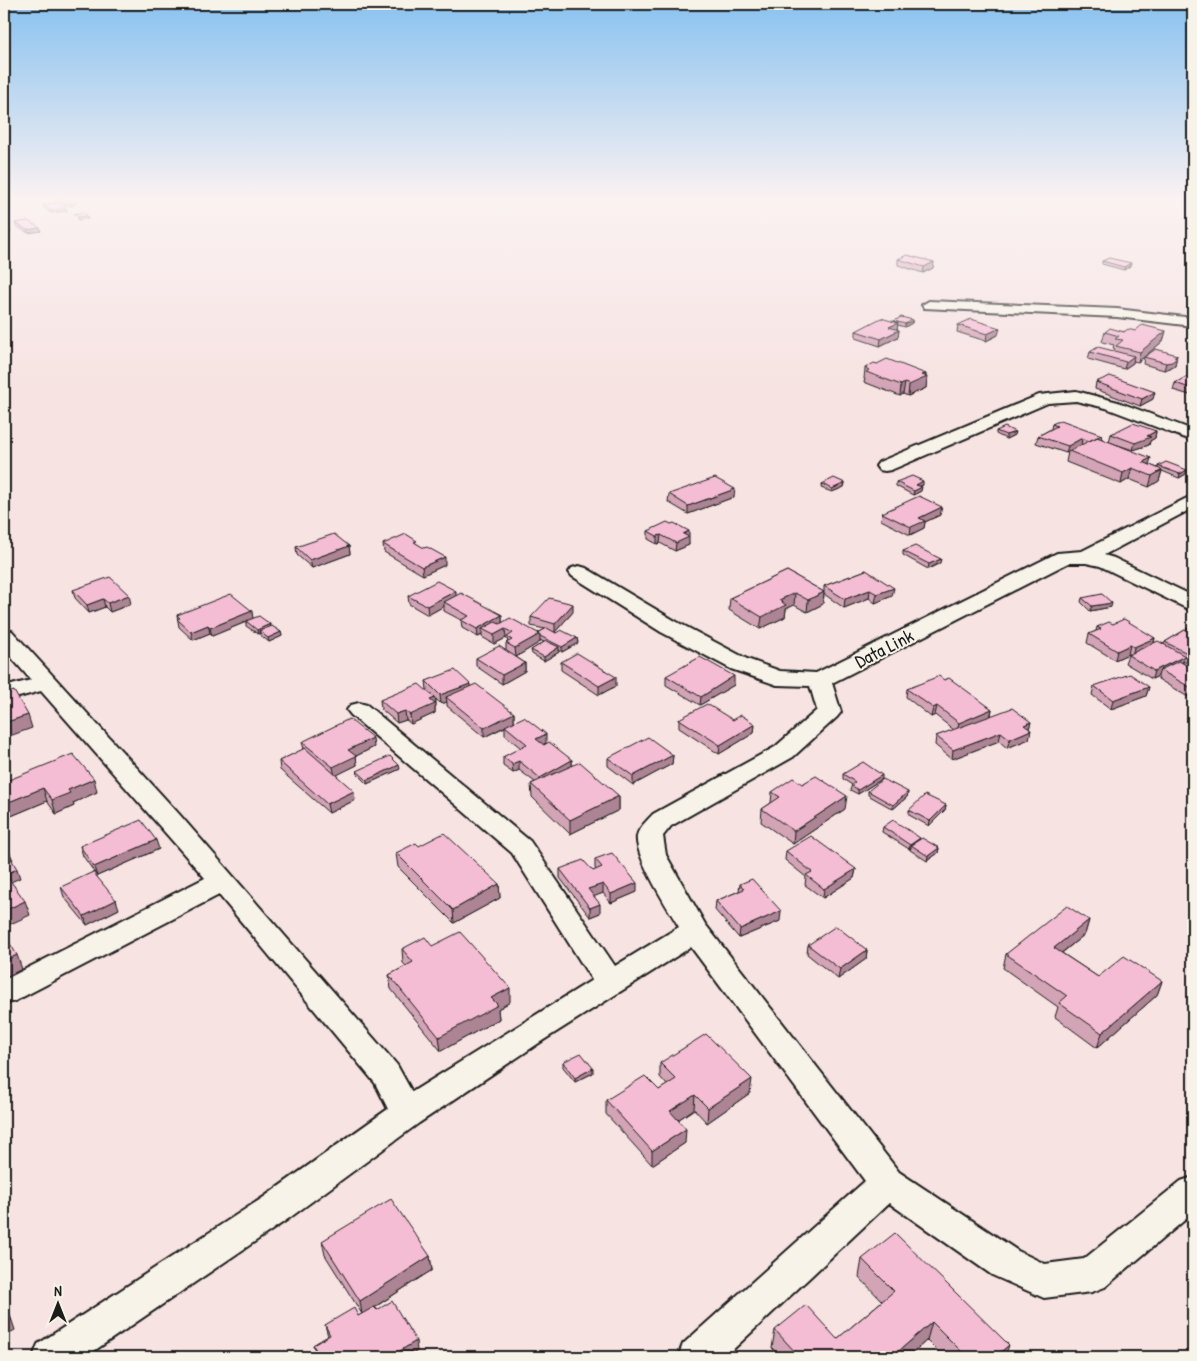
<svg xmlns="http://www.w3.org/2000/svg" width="1197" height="1361" viewBox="0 0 1197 1361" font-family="'Patrick Hand',sans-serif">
  <rect width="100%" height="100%" fill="#f6e3e2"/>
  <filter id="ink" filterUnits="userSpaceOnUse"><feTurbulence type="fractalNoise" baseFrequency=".02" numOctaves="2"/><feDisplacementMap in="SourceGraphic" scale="10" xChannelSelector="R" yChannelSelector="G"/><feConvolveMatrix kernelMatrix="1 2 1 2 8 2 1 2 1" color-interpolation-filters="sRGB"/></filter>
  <g filter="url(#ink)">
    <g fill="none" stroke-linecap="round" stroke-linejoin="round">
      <defs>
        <path id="minor" d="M4,199H14L4,203Z
          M929,301L1117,309L1193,318V326L1117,317L924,308L922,305Z
          M1076,391L1118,402L1193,430V441L1106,408L1076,401L1048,403L891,470L885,471L879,470L876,466L879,462L1039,395Z
          M1193,495V508L1104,555L1114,558L1193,596V610L1186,608L1100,566L1086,563H1068L832,683L841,712L837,717L793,757L671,826L663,836L666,855L705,924L899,1172L1018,1251L1045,1264L1084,1259L1181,1181L1193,1177V1213L1105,1287L1092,1292L1044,1298L992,1275L889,1203L725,1357H678L683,1344L865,1181L691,947L542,1041L419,1123L288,1219L85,1357H33L38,1344L264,1197L388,1109L375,1083L219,895L15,1001L4,1004V980L205,878L41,691L4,701V687L31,680L4,649V630L12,631L179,814L397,1065L412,1092L592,980L512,853L351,715L347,710L351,705L359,703L367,705L530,841L615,966L679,927C668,908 634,856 637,836C638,828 648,820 653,814L775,747L817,710L810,686L777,685L731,669L661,632L572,576L569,572L572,568L579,566L586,568L677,622L747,659L780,671L816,673L1057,553L1082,551Z"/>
      </defs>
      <!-- minor casing -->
      <use href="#minor" stroke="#1c1c1c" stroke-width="4"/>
      <!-- minor -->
      <use href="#minor" fill="#f7f3e8" fill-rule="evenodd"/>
    </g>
    <!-- wall -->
    <path fill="#d3a3b6" stroke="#1c1c1c" d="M54,202L77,203L71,206L62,205L66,208L67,211L51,213L44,208L43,205L55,203Z
      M15,223L41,231L28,233L16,226Z
      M898,259L934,262L933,268L923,273L898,265Z
      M1102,261L1130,266L1124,270L1102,264Z
      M913,320L912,323L905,327L898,325L897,330H899L898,337L880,346L856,338V331L894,321Z
      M958,325L998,335L986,341L957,332Z
      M1135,331H1166L1163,341L1138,362L1133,361V363L1124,369L1088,359L1090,352L1114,351L1115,349L1113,348L1114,345L1102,342L1105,332Z
      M1177,355L1175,365L1170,368L1164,370L1143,364L1144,357Z
      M877,364L926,374V388L908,396L903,394L900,396L864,382L865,379H864L865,368Z
      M1193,375V396L1173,390L1175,383Z
      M1096,382L1153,399L1140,406L1095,389Z
      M1052,424L1102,435L1101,438L1149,465L1158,468V466L1186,474L1179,478L1162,471L1159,481L1149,487L1129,479L1121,484L1066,462L1068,452L1066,453L1036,443L1038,436L1051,429Z
      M996,431L1014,435L1006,439L996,434Z
      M1156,431L1155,438L1150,441L1149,445L1133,450L1109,442L1111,434Z
      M896,482L923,485L920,486L921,491L913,495L896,486Z
      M845,483L844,487L832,492L821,488L822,484Z
      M669,494L734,497L688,514L668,502Z
      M882,513L940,515L925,522L924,528L910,535L881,520Z
      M648,531L688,537L689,545L675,551L660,543L657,544L648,539Z
      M383,544H417L445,565L423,575L384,552Z
      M349,546L350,554L312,568L297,555L296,547Z
      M903,551L940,563L928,569L903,555Z
      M866,570L892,596L875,603L869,598L844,608L824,594L823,604L807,612L794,605L786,609L785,617L760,629L729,610L730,598L787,571L824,592V586Z
      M73,590L131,604L110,612L105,607L89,613L75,598Z
      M408,596H456L502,615V623L538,633L545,629L531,626V617L573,612L555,632L577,638L578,643L562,652L559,650V652L544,661L532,654L531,650L544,642L540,640V642L516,657L525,663V671L502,684L476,666V658L506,651V643L508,642L507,639L506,638L494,644L482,637V635L478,637L462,628L461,620L444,611V606L428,615L409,604Z
      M1082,598L1111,607L1090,611L1081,602Z
      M177,615L253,618L271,626L281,632L282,636L269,642L260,635V633L258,634L246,626V622L212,636L210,633L193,640L179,627Z
      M1113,624L1155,638L1154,642L1164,644L1165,642L1193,625V666L1183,661V663L1193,669V700L1158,679V676L1152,679L1125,663L1128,655L1129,654H1128L1115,660L1087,643L1089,634L1096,631L1097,627Z
      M561,662L616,686L599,695L561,670Z
      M666,676L734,685L700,705L666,685Z
      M944,680L992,709L991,716L1031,722L1029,729V739L1007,748L999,741L952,759L935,745L936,736L954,730L935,715L931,717L906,697L907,689Z
      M426,681L470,687L514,713V722L546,743L543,745L572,760V765L619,796V810L570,834L532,797L531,784L535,782L519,770L513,773L503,766V757L521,748L505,735V727L484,737L447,706V702L441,704L436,699V706L435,707V713L411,724L406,720L397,723L381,709L380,700L427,690Z
      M1094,686L1149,687L1146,696L1111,709L1092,695Z
      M679,719L733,720L755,724L754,733L719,754L679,728Z
      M302,742L374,747L356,756L357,765L336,775L355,800L329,813L280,770L279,761L304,749Z
      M673,755L672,764L633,785L608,766V758Z
      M400,769L367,784L358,775L357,771Z
      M843,774L882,779L858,794L850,790L852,785L843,779Z
      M4,782L97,792L73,803L74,806L56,814L47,801L4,819Z
      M802,784L845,809L793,844L761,822L762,809L771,803L772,792Z
      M868,791L908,792L907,797L893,809L868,795Z
      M946,805L945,810L929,826L909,815V810Z
      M883,827L920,840L939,848L938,853L927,861L910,850L911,848L909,849L882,832Z
      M80,846L159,849L97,876L83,856Z
      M419,846L499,884L500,898L454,923L398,867L396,853Z
      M786,851L856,869L854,878L823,898L805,885L806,877L785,860Z
      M595,859L637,892L611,903L603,893L594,896L600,913L590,917L560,878V869L593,871L596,870L595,868Z
      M740,884L780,921L739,938L715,910L716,901L739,891Z
      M61,887L119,909L87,925L64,897Z
      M1089,920L1085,934L1062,953L1098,977L1162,981L1157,995L1097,1048L1055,1017L1058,1007L1003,968L1006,954Z
      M808,945L867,950L866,959L838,979L807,954Z
      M432,946L510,1002L498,1009L499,1019L441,1051L391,989L389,975L406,966L403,963L402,949Z
      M563,1062L593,1073L575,1082L563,1067Z
      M660,1063L750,1093L707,1123L694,1109L678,1120L685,1143L652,1165L606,1114V1100L659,1090L667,1085L660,1077Z
      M322,1241L430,1256L432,1270L375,1307L417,1351L407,1357H317L313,1345L328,1336L325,1325L358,1316L362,1314L325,1255Z
      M862,1259L1005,1357H944L927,1340L908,1357H781L772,1348L775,1330L837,1339L882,1301L859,1277Z"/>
    <!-- shaded-wall -->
    <path fill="#ac8494" stroke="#1c1c1c" d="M76,200L77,203L71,206V203Z
      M66,208L67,211L51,213V211Z
      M87,216L88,219L78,220V217Z
      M40,228L41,231L28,233L27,230Z
      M10,230L11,233L4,235V231Z
      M934,262L933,268L923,273L924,267Z
      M1131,263L1130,266L1124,270V267Z
      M913,320L912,323L905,327V324Z
      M898,323L897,329L888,334L889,327Z
      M1000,328L998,335L986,341L987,334Z
      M899,330L898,337L880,346L881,339Z
      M1166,331L1163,341L1138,362L1140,352Z
      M1177,355L1175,365L1170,368L1164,370L1166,363Z
      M1134,356L1133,363L1124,369L1126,362Z
      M926,374L925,378L927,377L926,388L908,396L909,385L922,375Z
      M905,383L903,394L900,396L901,385Z
      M1155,392L1153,399L1140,406L1142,399Z
      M1156,431L1155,438L1150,441L1149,445L1133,450L1135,443Z
      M1015,432L1014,435L1006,439V435Z
      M1082,438L1081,446L1069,451L1066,453L1068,446Z
      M1151,458L1148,469L1143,462Z
      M1132,468L1129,479L1121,484L1123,473Z
      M1162,470L1159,481L1149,487L1152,476Z
      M1187,470L1186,474L1179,478L1180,474Z
      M923,481V485L915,488L916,485Z
      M845,483L844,487L832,492V489Z
      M922,487L921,491L913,495L914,491Z
      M735,489L734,497L688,514V506Z
      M942,507L940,515L925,522L924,528L910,535L911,527L919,518Z
      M689,531V545L675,551L676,543L683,534Z
      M661,535L660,543L657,544V536Z
      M349,546L350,554L312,568L310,560Z
      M445,557V565L423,575L422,567Z
      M941,559L940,563L928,569L929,564Z
      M894,588L892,596L875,603L877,594Z
      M870,590L869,598L844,608L845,599Z
      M456,591V599L444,602V606L428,615L427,606Z
      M824,592L823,604L807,612L808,600Z
      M795,593L794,605L786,609L785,617L760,629L762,617L779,600Z
      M129,595L131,604L110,612L108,603Z
      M103,599L105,607L89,613L87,605Z
      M1112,603L1111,607L1090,611L1092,606Z
      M573,604V612L555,632V624Z
      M252,611L253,619L212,636L210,628Z
      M502,615V623L482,629V635L478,637L477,629Z
      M270,624L271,628L259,631L260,633L258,634L257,630Z
      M208,625L210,633L193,640L191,632Z
      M505,629L506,638L494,644V635Z
      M281,632L282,636L269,642L268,638Z
      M540,634V642L516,657L515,648Z
      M577,638L578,643L562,652V647Z
      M1155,638L1153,646L1132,656L1134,647Z
      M1130,645L1128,654L1115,660L1117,651Z
      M559,647V652L544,661V657Z
      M1185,656L1182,664L1160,670L1158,676L1152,679L1154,671Z
      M525,663V671L502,684V675Z
      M734,676V685L700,705L701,697Z
      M616,677V686L599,695V686Z
      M470,684V692L446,697L447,702L441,704L440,695Z
      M1149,687L1146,696L1111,709L1113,700Z
      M435,698L436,706L435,707V713L411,724L410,715L430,700Z
      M937,706L935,715L931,717L933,708Z
      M992,709L990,718L957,732L959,723Z
      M405,711L406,720L397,723L396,714Z
      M514,713V722L484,737V728Z
      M28,715L32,728L4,738V723Z
      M1031,722L1028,731L1024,725Z
      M755,724L754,733L719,754L720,745Z
      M1031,730L1029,739L1007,748L1010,739Z
      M1001,732L999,741L952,759L953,750Z
      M546,734V743L536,748V739Z
      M373,738L374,747L356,756L357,765L335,776L333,767L348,750Z
      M673,755L672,764L633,785V776Z
      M572,760V769L540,787V778Z
      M519,761V770L513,773L512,764Z
      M399,765L400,769L367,784V780Z
      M882,775V779L858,794V790Z
      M94,779L97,792L73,803L74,806L56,814L52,800L68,790Z
      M43,788L47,801L4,819V804Z
      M354,791L355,800L329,813L327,804Z
      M908,792L907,797L893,809V805Z
      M619,796V810L570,834V820Z
      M847,796L845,809L793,844L794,831Z
      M946,805L945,810L929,826L930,821Z
      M920,838L919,842L911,845V848L909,849L910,845Z
      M156,840L159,849L97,876L94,867Z
      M939,848L938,853L927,861L928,856Z
      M9,851L13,860L4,864V854Z
      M17,869L20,878L4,885V875Z
      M856,869L854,878L823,898L824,889Z
      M637,883V892L611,903V894Z
      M499,884L500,898L454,923L453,910Z
      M603,884V893L588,899V889Z
      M116,900L119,909L87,925L84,916Z
      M25,901L30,915L4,927V911Z
      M600,904V913L590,917V908Z
      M781,911L780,921L739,938L740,929Z
      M1089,920L1085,934L1050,962L1054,948Z
      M867,950L866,959L838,979L840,969Z
      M17,955L22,969L4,978V961Z
      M1162,981L1157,995L1097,1048L1102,1033Z
      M510,988V1002L498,1009L499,1019L441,1051L439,1037L491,998Z
      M593,1068V1073L575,1082V1078Z
      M752,1079L750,1093L707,1123L708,1108Z
      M695,1095L694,1109L669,1126L670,1111Z
      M686,1129L685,1143L652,1165V1151Z
      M4,1158L8,1168L4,1170Z
      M430,1256L432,1270L362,1315L360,1301Z
      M4,1297L15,1330L4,1336Z
      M932,1322L927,1340L908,1357H892Z
      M416,1341L417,1351L407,1357H390Z
      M1009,1345L1005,1357H995Z"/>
    <!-- building -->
    <path fill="#f5bdd4" stroke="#1c1c1c" d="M59,199L76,200L71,203L54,202Z
      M58,203L66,208L51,211L43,205Z
      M84,212L87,216L78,217L74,214Z
      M28,221L40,228L27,230L15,223Z
      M6,227L10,230L4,231V228Z
      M907,255L934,262L924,267L898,259Z
      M1109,258L1131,263L1124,267L1102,261Z
      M901,317L913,320L905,324L894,321Z
      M881,318L898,323L889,327L899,330L881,339L856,331Z
      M971,319L1000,328L987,334L958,325Z
      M1142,325L1166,331L1140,352L1116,346L1123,340L1115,339L1119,336L1105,332L1110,328L1124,332L1128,329L1135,331Z
      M1098,347L1134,356L1126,362L1090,352Z
      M1156,349L1177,355L1174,357L1177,358L1172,362L1166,363L1144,357Z
      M887,359L926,374L922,375L927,377L909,385L905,383L901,385L866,372L869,370L865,368L874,363L877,364Z
      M1191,374L1193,375V389L1175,383Z
      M1110,376L1155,392L1142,399L1096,382Z
      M1061,420L1102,435L1089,441L1082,438L1068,446L1038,436L1057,426L1052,424Z
      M1133,423L1156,431L1147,436L1151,437L1135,443L1111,434Z
      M1005,427L1015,432L1006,435L996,431Z
      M1097,437L1151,458L1143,462L1162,470L1152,476L1132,468L1123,473L1069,451Z
      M1166,462L1187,470L1180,474L1158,466Z
      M912,476L923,481L916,485L922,487L914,491L896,482Z
      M715,478L735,489L688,506L669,494Z
      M834,478L845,483L832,489L822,484Z
      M919,496L942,507L919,518L925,521L911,527L882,513Z
      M667,522L671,524L674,523L689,531L683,534L689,537L676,543L661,535L657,536L648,531Z
      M334,534L349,546L310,560L296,547Z
      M406,534L417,541L414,542L424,548L427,547L445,557L422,567L383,544Z
      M915,546L941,559L929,564L903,551Z
      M866,570L894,588L877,594L870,590L845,599L824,586Z
      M787,571L824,592L808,600L795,593L779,600L786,605L762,617L730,598Z
      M110,577L129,595L108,603L103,599L87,605L73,590Z
      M437,581L456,591L427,606L408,596Z
      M461,593L502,615L477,629L461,620L469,616L444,602Z
      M231,594L252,611L210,628L208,625L191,632L177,619L180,618L177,615Z
      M1102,594L1112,603L1092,606L1082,598Z
      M549,598L573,604L555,624L531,617Z
      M259,616L270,624L257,630L246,621Z
      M510,618L540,634L515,648L506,643L512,640L507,637L513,633L505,629L494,635L482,629L495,622L500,624Z
      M1124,619L1155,638L1134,647L1130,645L1117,651L1089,634L1101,629L1097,627L1109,622L1113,624Z
      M1193,625V656L1165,642Z
      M272,626L281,632L268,638L259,631Z
      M547,628L556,633L561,630L577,638L562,647L540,636V634L538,633Z
      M546,641L559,647L544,657L531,650Z
      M1158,641L1185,656L1154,671L1128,655Z
      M499,646L525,663L502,675L476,658Z
      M577,653L616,677L599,686L561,662Z
      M700,657L734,676L701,697L666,676Z
      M1179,661L1193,669V689L1160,670Z
      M455,670L470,684L440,695L426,681Z
      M1130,674L1149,687L1113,700L1094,686Z
      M939,676L944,680L949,678L992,709L959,723L937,706L933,708L907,689Z
      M419,684L435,698L430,700L435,704L410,715L405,711L396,714L380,700Z
      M476,684L514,713L484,728L446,697Z
      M14,691L28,715L4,723V694Z
      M707,704L733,720L741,715L755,724L720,745L679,719Z
      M1012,708L1031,722L1024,725L1031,730L1010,739L1001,732L953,750L936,736Z
      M524,717L546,734L536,739L544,745L549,742L572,760L540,778L519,761L512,764L503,757L527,744L505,726Z
      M349,719L373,738L348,750L356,756L333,767L302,742Z
      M648,737L673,755L633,776L608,758Z
      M305,748L354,791L327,804L279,761Z
      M73,754L94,779L68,790L70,793L52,800L43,788L4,804V782Z
      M390,756L399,765L367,780L357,771Z
      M580,762L619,796L570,820L531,784Z
      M863,762L882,775L858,790L851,785L855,782L843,774Z
      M816,776L847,796L794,831L762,809L780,797L772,792L793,778L802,784Z
      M883,779L908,792L893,805L868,791Z
      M925,795L946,805L930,821L909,810Z
      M141,820L156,840L94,867L80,846Z
      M893,820L920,838L910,845L883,827Z
      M444,833L499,884L453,910L396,853L416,843L419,846Z
      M811,836L856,869L824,889L806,875L812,872L786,851Z
      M922,838L939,848L928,856L911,845Z
      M4,841L9,851L4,854Z
      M612,853L637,883L611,894L603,884L588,889L600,904L590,908L560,869L583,860L593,871L602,867L595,859Z
      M9,855L17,869L4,875V858Z
      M93,872L116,900L84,916L61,887Z
      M7,876L25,901L4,911V877Z
      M752,879L781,911L740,929L716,901L744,889L740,884Z
      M1067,906L1089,920L1054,948L1098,977L1124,956L1162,981L1102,1033L1059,1003L1067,996L1006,954Z
      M836,926L867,950L840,969L808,945Z
      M460,932L510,988L491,998L498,1005L439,1037L389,975L413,962L402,949L425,937L432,946Z
      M4,934L17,955L4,961Z
      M706,1034L752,1079L708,1108L695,1095L670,1111L686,1129L652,1151L606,1100L645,1076L659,1090L676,1079L660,1063Z
      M581,1053L593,1068L575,1078L563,1062Z
      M391,1199L430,1256L360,1301L322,1241Z
      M895,1233L1009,1345L995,1357H967L932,1322L892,1357H794L798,1355L775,1330L806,1305L837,1339L894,1291L862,1259Z
      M4,1299L11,1321L4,1324Z
      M392,1301L416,1341L390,1357H320L313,1345L330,1335L325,1325L354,1308L358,1316L374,1307L377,1310Z"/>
  </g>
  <!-- sky -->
  <linearGradient id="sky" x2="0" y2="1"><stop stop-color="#89c2f0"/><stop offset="0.51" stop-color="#fbf2f2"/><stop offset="1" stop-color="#fbf2f2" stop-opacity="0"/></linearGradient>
  <rect width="1197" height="389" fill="url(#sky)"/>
  <g text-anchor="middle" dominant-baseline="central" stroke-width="4" stroke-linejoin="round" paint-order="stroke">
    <!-- street labels -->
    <g font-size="19" fill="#1c1c1c" stroke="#f7f3e8">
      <text transform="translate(884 648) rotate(-27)">Data Link</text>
    </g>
  </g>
  <!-- margin -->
  <rect width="1197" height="1361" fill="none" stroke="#f7f3e8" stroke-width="20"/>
  <rect x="10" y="10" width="1177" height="1341" fill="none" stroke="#1c1c1c" stroke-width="2" filter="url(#ink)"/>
  <!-- north arrow -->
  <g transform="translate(58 1304)" stroke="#f7f3e8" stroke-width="4" paint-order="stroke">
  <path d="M0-4L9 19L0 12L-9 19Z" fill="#1c1c1c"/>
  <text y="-8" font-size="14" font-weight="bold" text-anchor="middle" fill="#1c1c1c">N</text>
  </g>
</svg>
